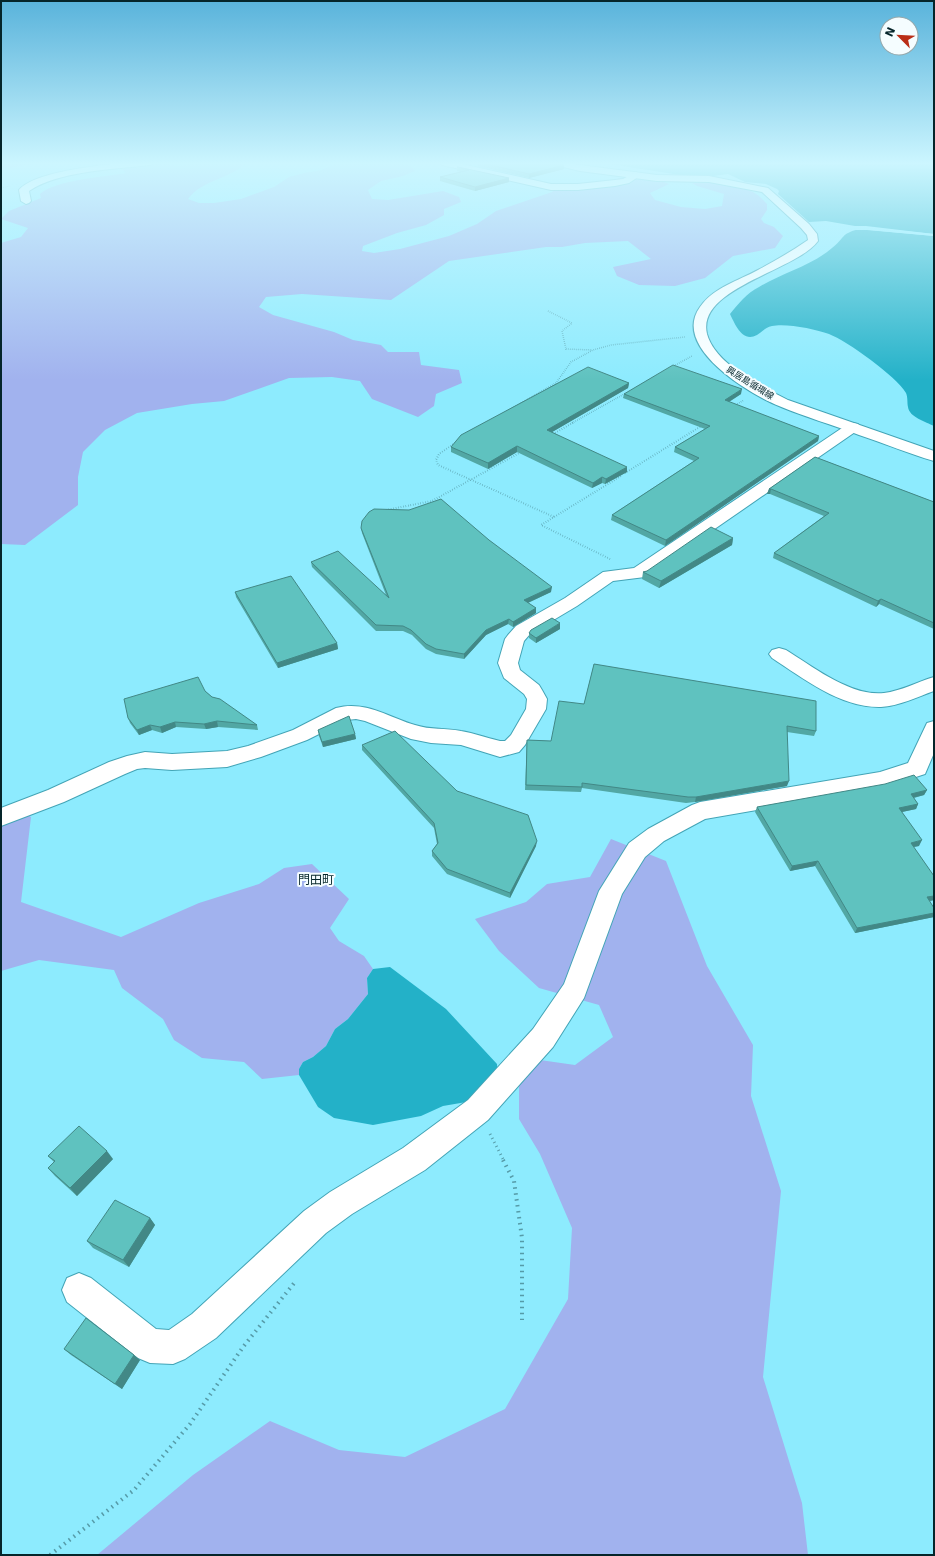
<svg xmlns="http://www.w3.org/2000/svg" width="935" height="1556" viewBox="0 0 935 1556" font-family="'DejaVu Sans','Noto Sans JP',sans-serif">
  <rect width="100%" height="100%" fill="#8debfe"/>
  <!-- green -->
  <path fill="#a1b2ee" d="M1,162H47L8,168L1,167Z
    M91,162H160L176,166L211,162H247C231,179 203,179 188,199L199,203H214L241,199L274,187L289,177L304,173L322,170L339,162H389L411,166L415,171L403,176L381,181L368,190L372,199L388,200L443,191L459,197L461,202L444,209V215L426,225L397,233L363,246L362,251L374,253L400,249L449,236L477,224L496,211L552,192L562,185L610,181L620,178L664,182L669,184L650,193L655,200L681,207L705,209L722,206L724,194L697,186L692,183C711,181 735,185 753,192C759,195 763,200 767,204V210L761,219L764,223L774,227L783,236L775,248L733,256L705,278L675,286L639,285L617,276L613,267L651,259L628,241L585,243L562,247H546L449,261L391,300L302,294L266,297L259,307L273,315L334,332L353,340L381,345L388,352H419L421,365L459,370L462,383L436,394L434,406L418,417L372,399L360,381L332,377L289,378L224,401L192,404L137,413L105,430L83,452L78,477V505L25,545L1,544V243L21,237L28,228L1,219L9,211L41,198L40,194C55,180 104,177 126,173L116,164Z
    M23,812L31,817L21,902L121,937L199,903L259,884L284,868L312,864L349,899L330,928L339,941L364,956L373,969L367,978L368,994L348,1019L335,1029L326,1046L313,1057L303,1062L299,1069V1075L262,1079L244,1062L202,1058L174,1040L163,1019L122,988L114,970L39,960L1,971V822Z
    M611,839L666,861L707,966L753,1045L751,1096L781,1191L763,1377L802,1503L808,1555H97L193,1475L270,1421L339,1450L405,1457L505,1409L568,1299L572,1228L540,1154L519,1119V1085L540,1060L575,1065L613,1037L599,1005L539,988L499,951L475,919L526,902L547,884L590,877Z"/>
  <!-- water -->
  <path fill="#23b1c8" d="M596,162H934V234L855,226L826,221L809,222L778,194L779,191L777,189L766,184L745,182L728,174L713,176L704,175L687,176Z
    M859,229L934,236V426C926,422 909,417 908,407C907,402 908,398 906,393C896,376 847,341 829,334C815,329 786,323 772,326C766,327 762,332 757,335C742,343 735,324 730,314C738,304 747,293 759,287C782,273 811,266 832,248C845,238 840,234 859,229Z
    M390,967L446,1009L497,1064L498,1079L478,1100L443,1106L421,1116L373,1125L334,1118L318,1107L299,1075V1069L303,1062L313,1057L326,1046L335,1029L348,1019L368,994L367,978L373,969Z"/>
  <!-- pier -->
  <path fill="#8debfe" d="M845,226H866L934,234V236L867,230H849L856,228Z"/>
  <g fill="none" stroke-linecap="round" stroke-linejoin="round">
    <defs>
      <path id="minor" d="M129,162H154L150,165C115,169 58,171 29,191L31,201L29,203L26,204L21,201L19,190C35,171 104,165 129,162Z
        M438,162H453L551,184H578L615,180L623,179L636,172L641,175L629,183L615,186L578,190H551L442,165Z
        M853,423L858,424L860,427L858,430L645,577L613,581L577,606L530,634L524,641L518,663L520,670L539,685L542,690L547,699L546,709L525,745L519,752L500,757L461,745L431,743L411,739L365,721L356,719L347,720L307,740L261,757L227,767L172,770L145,768L137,769L125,774L64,802L1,826V808L48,790L109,762L127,756L145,752L172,754L227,751L248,746L293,730L336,708C365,700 388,717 415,725C430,730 446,728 461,731C474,733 487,738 500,741H505L511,735L526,709L527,699L524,694L504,678L498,663L505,639L508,635L516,626L565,598L603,572L634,568L848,424Z
        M779,648L786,650C812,666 851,697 884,693C901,691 917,682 934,677V691C917,697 899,706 881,707C841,708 804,679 772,658L769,654L772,650Z
        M934,721V753L925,774L882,788L705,819L664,841L645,857L622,894L584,998L553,1047L488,1120L425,1170L352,1214L326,1233L216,1338L185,1359L173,1364L150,1363L138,1358L67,1302L62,1290L67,1278L79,1273L91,1278L156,1329L169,1330L192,1314L304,1211L330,1192L403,1148L468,1100L533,1029L564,984L599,891L629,843L648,829L692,805L700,802L880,772L908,763L927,723Z"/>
      <path id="secondary" d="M550,162H565L580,165L657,175L709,176L768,188L809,224L817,234L818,241C796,271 696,288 707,334C715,364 762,387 788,400L934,451V461C909,454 884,443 859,435C833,425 805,417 779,406C749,394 671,347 700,307C714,287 738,281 758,270C775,261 792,251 808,240L807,235L801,228L762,192L709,182L657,181L580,171L551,164Z"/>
    </defs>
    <!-- minor casing -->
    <use href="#minor" stroke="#43a4b6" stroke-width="2"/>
    <!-- secondary casing -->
    <use href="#secondary" stroke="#43a4b6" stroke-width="2"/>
    <!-- path-far4 -->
    <path stroke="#569ba8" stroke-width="1" stroke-dasharray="0.5 1.5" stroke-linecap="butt" d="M1,188L10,186"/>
    <!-- path-far3 -->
    <path stroke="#569ba8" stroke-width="1.5" stroke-dasharray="0.5 1.5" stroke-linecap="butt" d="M548,311L572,323L562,331L566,349L592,350
      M672,367L692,356
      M734,406L744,400
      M500,415L556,383L571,362L593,350L611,345L685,337
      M572,423L626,393"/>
    <!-- path-far2 -->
    <path stroke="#569ba8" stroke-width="2" stroke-dasharray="0.5 2" stroke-linecap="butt" d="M553,434L574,422
      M455,443L439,454L436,460L438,465L554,517
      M625,473L703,425
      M386,510L432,501L521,452
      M610,559L541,525L621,476"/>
    <!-- path-far1 -->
    <path stroke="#569ba8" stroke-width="3" stroke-dasharray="1 3.5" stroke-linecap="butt" d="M490,1134L504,1161"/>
    <!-- path -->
    <path stroke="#569ba8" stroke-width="4" stroke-dasharray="1.5 4.5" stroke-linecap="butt" d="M503,1160L514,1181L522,1238V1320
      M50,1555L134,1490L190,1424L243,1347L295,1282"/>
    <!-- minor -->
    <use href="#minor" fill="#fff" fill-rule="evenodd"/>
    <!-- secondary -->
    <use href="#secondary" fill="#fff" fill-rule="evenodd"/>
  </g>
  <!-- wall -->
  <path fill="#52a7a4" d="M478,162L564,169L529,178L478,166Z
    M457,167L509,178V182L475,191L440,181V177L461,172L457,171Z
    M629,383L628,388L552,432L627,472L605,484L602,483L592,488L517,452L488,469L451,452V447Z
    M624,394H741L729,402L819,436L818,441L665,546L611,520L612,515L694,461L674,452L675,447L705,429L623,398Z
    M815,457L934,502V629L879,604L876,607L773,558L774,553L824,516L770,494H767L769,489Z
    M361,528L489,540L551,592L528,603L536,608V613L513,627L508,624L486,635L464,659L436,654L426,649L412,635L403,631H376L312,567L311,562L386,595L362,533Z
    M733,538L732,545L659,588L642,579L643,572L647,571Z
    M235,592L337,643L338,649L278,668L236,597Z
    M560,629L536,643L529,638V633Z
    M594,664L816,731L814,736L787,732V786L695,802L686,803L582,788L581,792L525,790L527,740L551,741L584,704Z
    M205,691L212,697L257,725L258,730L218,727L206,729L176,727L162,733L152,730L139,735L130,723L128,718Z
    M318,730L355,734L356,739L323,747L319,736Z
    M362,745L457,791L536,846L510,898L447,874L432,856V851L437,844L434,828L362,750Z
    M927,790L924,795L914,798L918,804L916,809L902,812L919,846L913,847L934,876V900L930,901L934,917L855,933L815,866L790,871L755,812L757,807Z
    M48,1156L113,1159L77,1196L55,1176L48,1168L54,1162Z
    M150,1218L155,1225L129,1267L93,1248L87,1241Z
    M64,1349L134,1355L140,1360L122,1389L71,1355Z"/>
  <!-- shaded-wall -->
  <path fill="#428886" d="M564,165V169L529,178V174Z
    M509,178V182L475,191V187Z
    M629,383L628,388L547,435V430Z
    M742,389L741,394L724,405L725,400Z
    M819,436L818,441L665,546L666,540Z
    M517,446V452L488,469V463Z
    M627,467V472L605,484L606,479Z
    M602,477V483L592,488L593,483Z
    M769,489H771L770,494H767Z
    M733,538L732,545L659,588L661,581Z
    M552,587L551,592L523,605L524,600Z
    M881,599L879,604L876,607L878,601Z
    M536,608V613L513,627V622Z
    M509,619L508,624L486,635L464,659V654L486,630Z
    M560,623V629L536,643V638Z
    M337,643L338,649L278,668L277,663Z
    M217,721L218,727L206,729L204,724Z
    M175,722L176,727L162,733L160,727Z
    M150,725L152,730L139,735L137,730Z
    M355,734L356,739L323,747L322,742Z
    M789,781L787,786L695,802L696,797Z
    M927,790L924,795L908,799L911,794Z
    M918,804L916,809L897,813L899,808Z
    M922,840L919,846L908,848L911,843Z
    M537,841L536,846L510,898V893Z
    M818,861L815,866L790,871L792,866Z
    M934,896V900L924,902L927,897Z
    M934,913V917L855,933L857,928Z
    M107,1151L113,1159L77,1196L70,1188Z
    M150,1218L155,1225L129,1267L123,1260Z
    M134,1355L140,1360L122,1389L115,1384Z"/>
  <!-- building -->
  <path fill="#5fc2bf" stroke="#428886" d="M478,162H551L564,165L529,174Z
    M457,167H458L509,178L475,187L440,177L469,170Z
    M673,365L742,389L725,400L819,436L666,540L612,515L699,458L675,447L710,426L624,394Z
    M588,367L629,383L547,430L627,467L606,479L602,477L593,483L517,446L488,463L451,447L461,435Z
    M815,457L934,502V623L881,599L878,601L774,553L829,513L771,489H769Z
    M441,499L489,540L552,587L524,600L536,608L513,622L509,619L486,630L464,654L436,649L426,644L411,630L403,626L376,625L311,562L338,551L389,598L361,528L362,521L369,512L374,509L409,510Z
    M711,527L733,538L661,581L643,572L647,571Z
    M291,576L337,643L277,663L235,592Z
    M552,618L560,623L536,638L529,633L531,630Z
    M594,664L816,701V731L787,726L789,781L696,797H688L582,783V787L526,785L527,740L551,741L559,701L584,704Z
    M198,677L205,691L212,697L220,699L257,725L217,721L204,724L175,722L160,727L150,725L137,730L128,718L124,699Z
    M349,716L355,734L322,742L318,730Z
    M395,731L457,791L528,815L537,841L510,893L447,869L432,851L438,843L434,823L362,745Z
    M914,775L927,790L911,794L918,804L899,808L922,840L911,843L934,876V896L927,897L934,908V913L857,928L818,861L792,866L757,807L885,784Z
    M79,1126L107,1151L70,1188L48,1168L55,1161L48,1156Z
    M115,1200L150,1218L123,1260L87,1241Z
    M86,1318L134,1355L115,1384L64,1349Z"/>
  <!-- sky -->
  <linearGradient id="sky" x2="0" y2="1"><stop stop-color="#59b3db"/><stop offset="0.43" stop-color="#ccf6ff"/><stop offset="1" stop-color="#ccf6ff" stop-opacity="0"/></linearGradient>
  <rect width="935" height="380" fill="url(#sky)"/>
  <g text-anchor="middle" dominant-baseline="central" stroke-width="4" stroke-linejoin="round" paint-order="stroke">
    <!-- far-street labels -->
    <g font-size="9" fill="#05252a" stroke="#f5fdff">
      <text transform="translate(750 383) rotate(32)">興居島循環線</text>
    </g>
    <!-- quarter labels -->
    <g font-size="12" fill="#05252a" stroke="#f5fdff">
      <text x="316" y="880">門田町</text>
    </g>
  </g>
  <!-- border -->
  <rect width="935" height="1556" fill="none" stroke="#05252a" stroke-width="4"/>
  <!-- north arrow -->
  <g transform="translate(899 36) rotate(294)"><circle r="19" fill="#f5fdff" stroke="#95a7aa"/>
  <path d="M0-3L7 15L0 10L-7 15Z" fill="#ba2e17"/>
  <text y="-6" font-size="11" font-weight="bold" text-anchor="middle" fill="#05252a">N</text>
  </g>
</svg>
